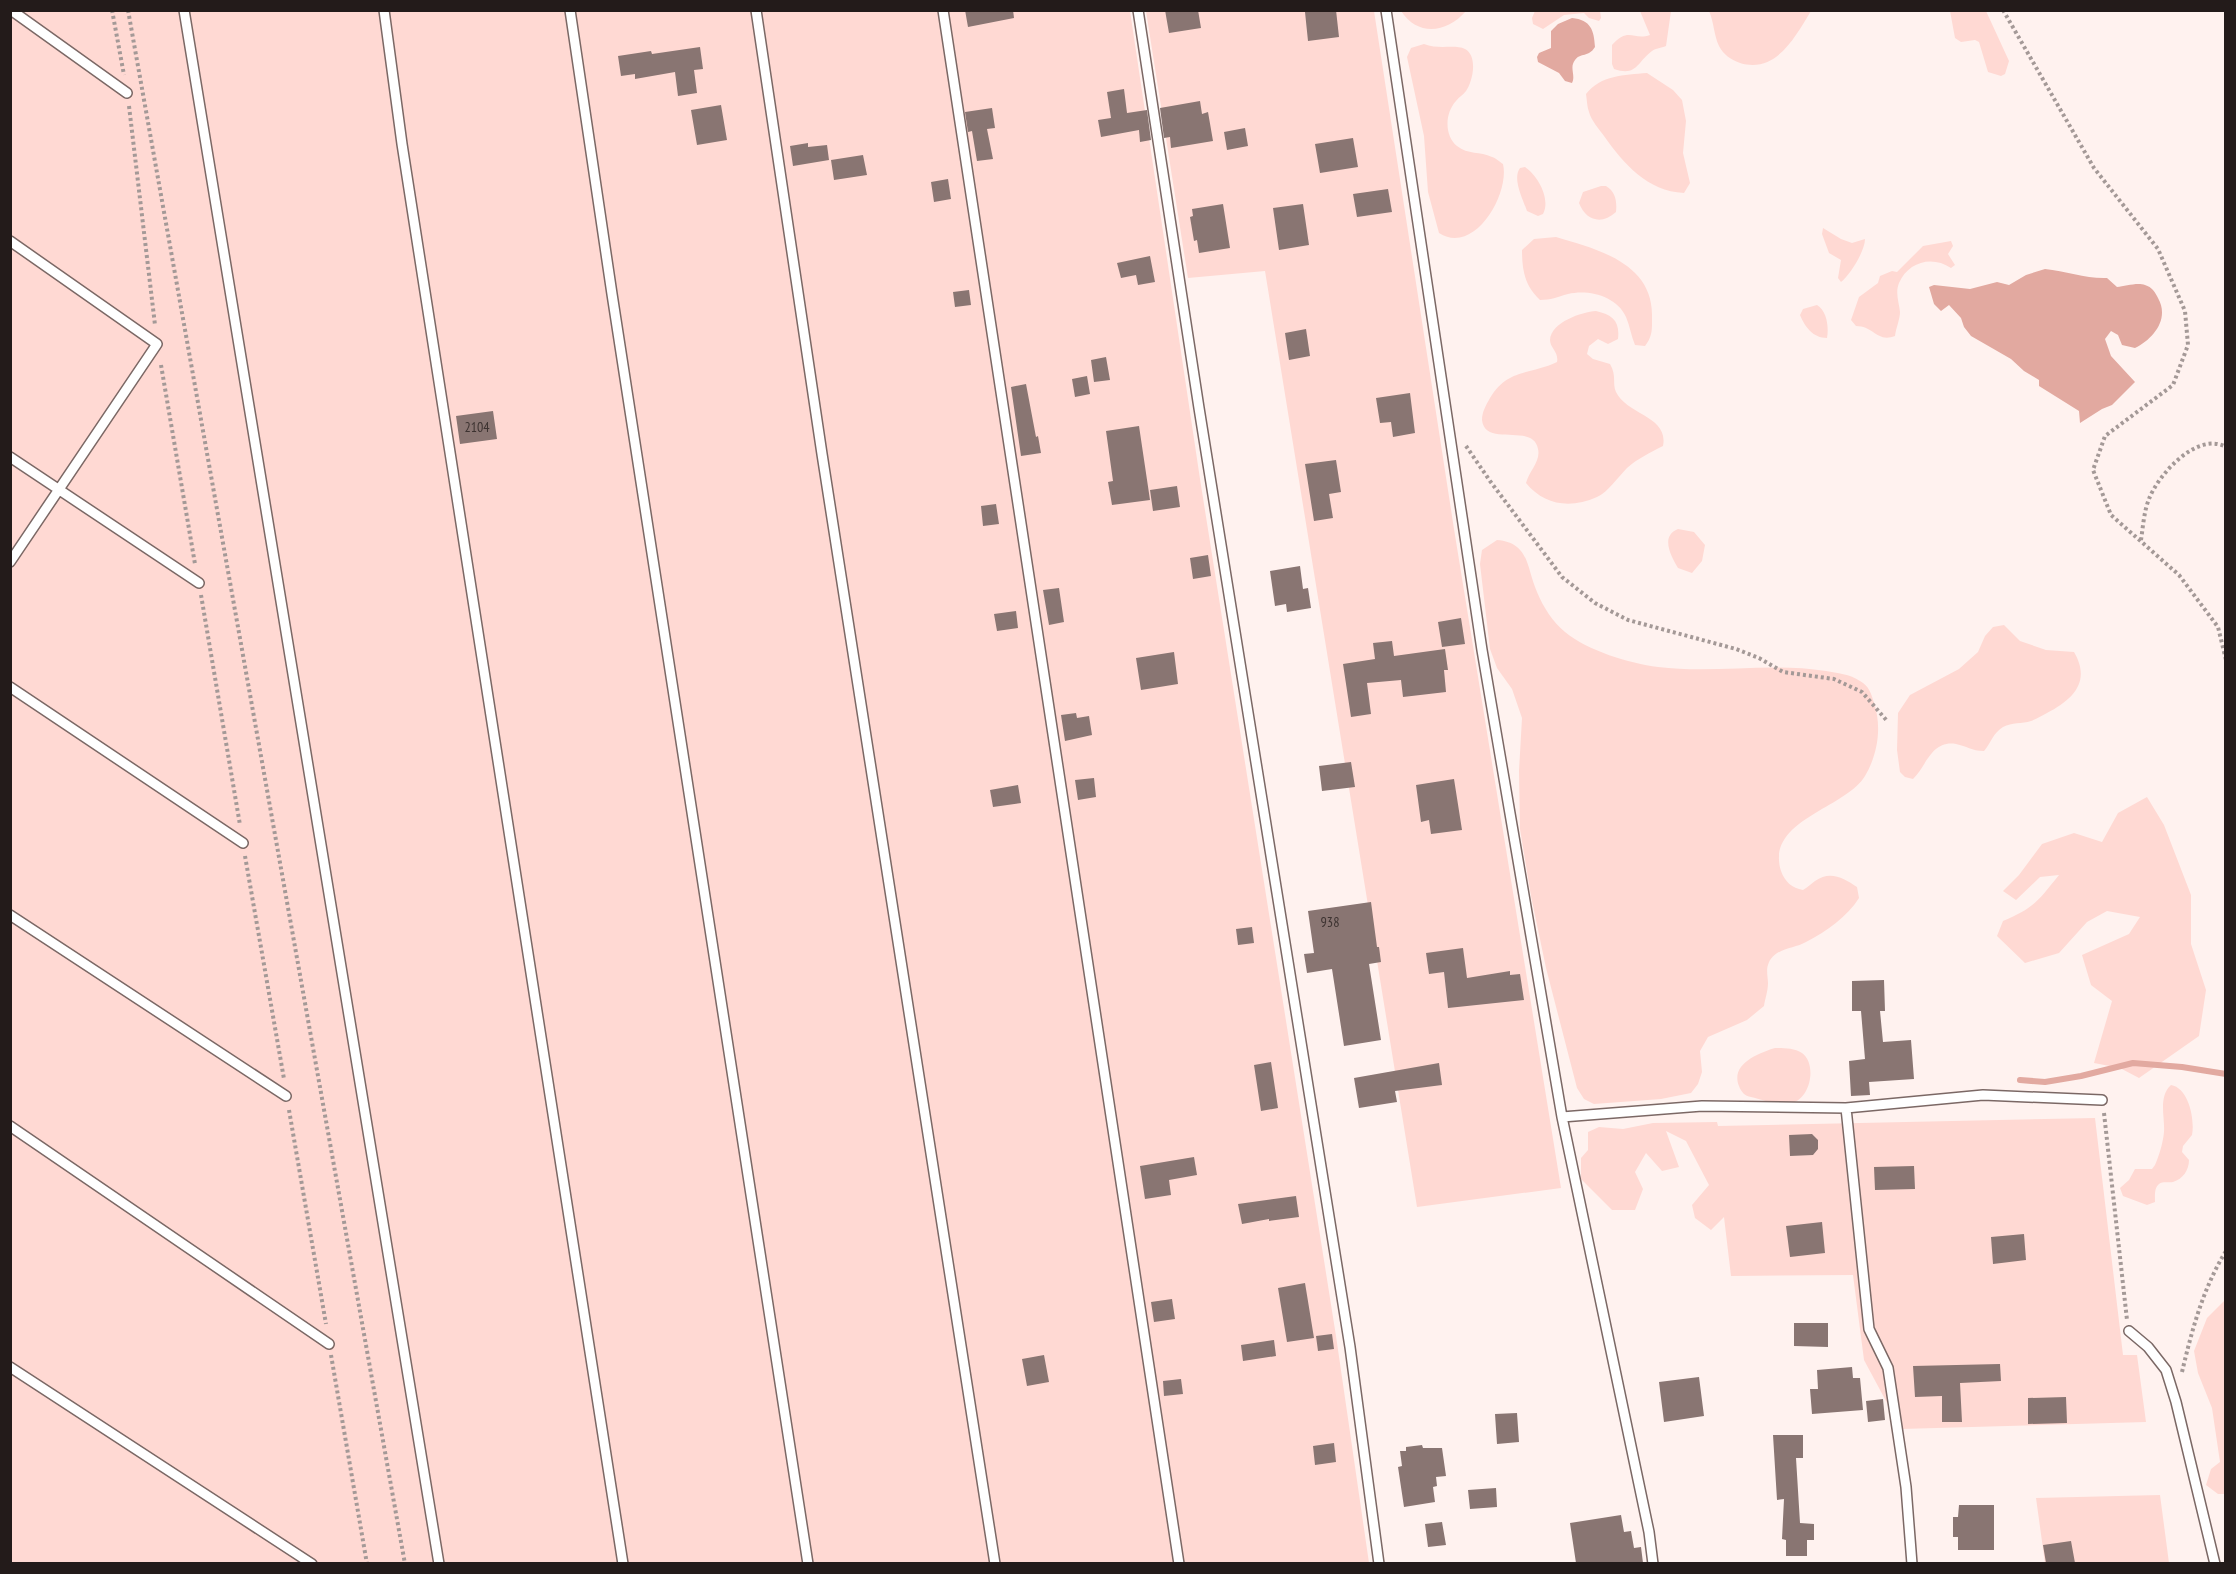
<svg xmlns="http://www.w3.org/2000/svg" width="2236" height="1574" viewBox="0 0 2236 1574" font-family="'PT Sans Narrow',sans-serif">
  <rect width="100%" height="100%" fill="#fff2ef"/>
  <!-- green -->
  <path fill="#ffd9d3" d="M11,11H1130L1200,479L1336,1336L1369,1563L11,1564Z
    M1146,11H1374L1454,529L1561,1188L1417,1207L1265,271L1188,278Z
    M1401,11H1466C1447,33 1418,37 1401,11Z
    M1535,11H1600L1601,18L1599,21L1589,18L1584,13L1564,15L1543,29L1533,24L1532,18Z
    M1640,11H1671L1666,46C1661,48 1656,48 1652,51C1637,62 1637,77 1614,69L1612,64V45C1629,26 1633,41 1650,35Z
    M1709,11H1811C1795,37 1776,74 1740,63C1730,59 1724,55 1719,46C1714,36 1714,22 1709,11Z
    M1950,11H1986L2009,61L2005,74L2001,76L1988,72L1979,42L1975,40L1961,42L1955,38Z
    M1424,44C1439,50 1455,44 1465,49C1478,56 1473,81 1466,91C1463,95 1459,97 1456,101C1445,113 1444,135 1457,146C1468,155 1480,151 1492,157C1496,158 1500,162 1503,164C1510,193 1475,256 1439,233L1428,192L1424,136L1407,57L1411,48Z
    M1647,73L1673,90L1682,100L1686,121L1683,153L1690,183L1684,193C1647,191 1624,164 1604,136C1599,129 1591,120 1589,112C1587,107 1587,100 1586,94C1601,75 1624,75 1647,73Z
    M1525,167C1538,176 1551,199 1543,214L1538,216L1527,211C1523,199 1512,179 1520,168Z
    M1601,186H1606C1616,192 1617,202 1616,212C1602,225 1586,221 1579,203L1583,192Z
    M1823,228L1841,239L1852,243L1865,239C1865,251 1850,275 1841,282L1838,278L1841,260L1829,253L1822,234Z
    M1556,237C1597,249 1653,263 1652,316C1652,328 1653,336 1645,346L1635,345C1631,336 1630,326 1626,317C1617,296 1588,289 1568,294C1557,297 1551,300 1540,300C1525,286 1522,271 1522,250L1534,239Z
    M1951,241L1953,246L1948,254L1955,265L1951,268C1932,255 1908,262 1899,283C1895,293 1899,302 1900,312C1900,319 1896,328 1895,336C1877,343 1874,326 1856,326L1851,320L1859,297L1878,283L1880,276L1892,271L1897,272L1923,246Z
    M1817,305C1827,311 1829,327 1827,338C1813,338 1805,327 1800,315L1803,309Z
    M1596,311C1613,315 1620,321 1618,339L1608,344L1598,339L1589,346L1587,354L1593,359L1610,364C1617,376 1612,383 1616,392C1627,415 1669,416 1663,446C1651,452 1637,459 1627,468C1618,477 1608,492 1597,497C1570,509 1544,505 1526,483C1529,471 1541,461 1538,449C1533,422 1485,448 1482,420C1482,412 1486,405 1490,398C1508,368 1530,375 1557,362C1559,352 1550,348 1550,340C1551,322 1582,312 1596,311Z
    M1678,529L1694,532L1705,545L1702,561L1692,573L1678,568C1671,556 1660,536 1678,529Z
    M1497,540C1530,543 1526,567 1537,592C1543,607 1553,622 1565,632C1588,651 1629,663 1658,667C1714,674 1770,662 1826,671C1837,673 1850,674 1860,681C1869,686 1871,693 1874,703C1882,727 1878,754 1865,776C1845,809 1765,820 1781,871C1785,882 1792,888 1803,890C1808,887 1811,884 1815,881C1830,870 1844,878 1857,887L1859,898C1847,917 1827,931 1806,942C1794,949 1773,948 1768,965C1766,970 1768,978 1768,983C1768,991 1765,999 1764,1006L1747,1020L1708,1037L1700,1051L1702,1072L1698,1084L1691,1093L1661,1099L1594,1104L1584,1099L1577,1088L1546,968L1531,896L1520,829L1519,771L1522,718L1512,689L1497,668L1490,649L1480,564L1482,550Z
    M2004,625L2020,641L2046,650L2074,652C2091,681 2074,699 2047,713C2042,716 2036,719 2031,721C2022,724 2012,722 2003,727C1993,733 1991,743 1984,751C1971,751 1967,746 1956,744C1931,740 1926,767 1913,779L1905,777L1900,772L1897,750L1898,713L1910,695L1959,669L1978,652L1985,636L1993,627Z
    M2147,797L2164,825L2191,895V944L2206,990L2199,1036L2139,1078L2120,1068L2094,1063L2112,1001L2091,985L2082,955L2129,934L2140,917L2107,911L2087,922L2059,953L2025,963L1997,936L2003,921C2034,908 2038,901 2059,875L2040,877L2016,900L2003,891L2019,875L2042,844L2074,833L2102,842L2118,813Z
    M1775,1048C1784,1048 1794,1048 1802,1053C1817,1064 1811,1098 1792,1103C1780,1106 1763,1100 1751,1097C1745,1096 1741,1092 1739,1086C1730,1064 1759,1053 1775,1048Z
    M2171,1085C2189,1088 2195,1120 2192,1135L2183,1146L2182,1152L2189,1160C2189,1170 2183,1179 2173,1182C2168,1183 2163,1181 2159,1184C2154,1188 2155,1196 2155,1202L2147,1205L2123,1196L2120,1188L2129,1180L2135,1169H2152L2155,1165C2159,1156 2163,1143 2164,1132C2165,1117 2158,1097 2171,1085Z
    M2095,1118L2123,1355H2137L2146,1422L1901,1429L1864,1360L1853,1275L1731,1276L1724,1217L1711,1230L1695,1218L1692,1205L1709,1185L1686,1141L1666,1131L1679,1167L1662,1171L1646,1153L1635,1172L1643,1189L1635,1210H1612L1581,1179V1158L1588,1150V1132L1599,1127L1623,1129L1653,1123L1717,1122L1718,1126Z
    M2225,1300L2226,1494H2218L2206,1485L2211,1469L2220,1462L2212,1408L2198,1373L2194,1351L2207,1318Z
    M2160,1495L2169,1563H2045L2036,1498Z"/>
  <!-- water -->
  <path fill="#e2a9a0" d="M1572,18C1591,20 1594,30 1595,47C1588,58 1581,52 1575,60C1569,68 1576,75 1572,83L1565,81L1559,73L1538,62L1537,57L1539,53L1551,48V31L1558,24Z
    M2045,269C2066,271 2087,279 2107,278L2117,287C2125,286 2138,282 2145,285C2152,287 2155,292 2158,298C2170,319 2153,339 2135,348L2122,345L2118,335L2111,331L2105,339L2111,356L2135,382L2112,405L2102,409L2080,423L2079,411L2039,386V380L2024,371L2011,359L1971,336L1964,327L1961,318L1949,305L1941,311L1934,304L1929,287L1934,285L1970,289L1997,282L2009,285L2026,275Z"/>
  <g fill="none" stroke-linecap="round" stroke-linejoin="round">
    <!-- stream -->
    <path stroke="#e2a9a0" stroke-width="6" d="M2020,1080L2045,1082L2081,1076L2133,1063L2182,1067L2226,1074"/>
  </g>
  <!-- building -->
  <path fill="#897572" d="M965,10H1013L1014,18L968,27Z
    M1165,10H1198L1201,28L1169,33Z
    M1336,10L1339,37L1308,41L1305,12Z
    M700,47L703,69L694,70L697,93L678,96L675,72L635,79V74L621,76L618,56L651,51L652,54Z
    M1124,89L1127,113L1147,110L1151,140L1140,142L1139,130L1101,137L1098,120L1111,118L1107,92Z
    M1200,101L1202,114L1208,112L1213,141L1171,148L1170,137L1164,138L1160,108Z
    M721,105L727,140L697,145L691,110Z
    M992,108L995,128L987,129L993,159L977,161L972,131L968,132L965,112Z
    M1245,128L1248,146L1227,150L1224,132Z
    M1353,138L1358,167L1320,173L1315,144Z
    M808,143V147L827,145L829,160L793,166L790,146Z
    M863,155L867,175L834,180L831,160Z
    M948,179L951,199L934,202L931,182Z
    M1388,189L1392,212L1357,217L1353,194Z
    M1223,204L1230,248L1199,253L1197,240L1194,241L1190,217L1193,216L1192,209Z
    M1303,204L1309,245L1279,250L1273,208Z
    M1150,256L1155,282L1138,285L1136,275L1121,278L1117,263Z
    M969,290L971,305L955,307L953,292Z
    M1306,329L1310,356L1289,360L1285,333Z
    M1106,357L1110,380L1094,382L1091,360Z
    M1087,376L1090,394L1075,397L1072,379Z
    M1026,384L1036,437L1038,436L1041,453L1021,456L1011,387Z
    M1410,393L1415,433L1393,437L1391,422L1380,423L1376,398Z
    M493,411L497,439L460,444L456,416Z
    M1139,426L1150,500L1112,505L1108,482L1113,481L1106,431Z
    M1336,460L1341,492L1329,494L1333,518L1314,521L1305,464Z
    M1177,486L1180,507L1153,511L1150,490Z
    M996,504L999,524L983,526L981,506Z
    M1208,555L1211,576L1193,579L1190,558Z
    M1300,566L1303,589L1308,588L1311,608L1287,612L1286,604L1275,606L1270,571Z
    M1059,588L1064,622L1049,625L1043,590Z
    M1016,611L1018,628L997,631L994,614Z
    M1461,618L1465,644L1442,647L1438,622Z
    M1392,641L1394,656L1445,649L1448,670H1444L1446,692L1403,697L1401,680L1367,683L1371,714L1351,717L1343,664L1375,659L1373,643Z
    M1174,652L1178,684L1141,690L1136,658Z
    M1076,713L1077,718L1089,716L1092,735L1065,741L1061,715Z
    M1351,762L1355,787L1322,791L1319,766Z
    M1094,778L1096,797L1078,800L1075,780Z
    M1454,779L1462,830L1431,834L1429,820L1421,822L1416,785Z
    M1018,785L1021,803L993,807L990,790Z
    M1371,902L1377,947H1379L1381,962L1369,964L1381,1040L1344,1046L1332,969L1307,973L1304,954L1314,953L1308,911Z
    M1252,927L1254,943L1238,945L1236,929Z
    M1463,948L1467,978L1510,971V975L1520,974L1524,1000L1448,1008L1444,972L1429,974L1426,953Z
    M1884,980L1885,1011H1880L1883,1042L1911,1040L1914,1079L1869,1082L1870,1095L1851,1096L1849,1061L1865,1059L1861,1011H1852V981Z
    M1271,1062L1278,1108L1261,1111L1254,1065Z
    M1439,1063L1442,1085L1395,1091L1397,1102L1359,1108L1354,1078Z
    M1812,1134L1818,1140V1149L1813,1155L1790,1156L1789,1135Z
    M1194,1157L1197,1175L1169,1180L1171,1195L1145,1199L1140,1166Z
    M1914,1166L1915,1189L1875,1190L1874,1167Z
    M1296,1196L1299,1217L1269,1221V1219L1242,1224L1238,1204Z
    M1822,1222L1825,1253L1790,1257L1786,1226Z
    M2024,1234L2026,1260L1993,1264L1991,1237Z
    M1305,1283L1314,1338L1287,1342L1278,1288Z
    M1172,1299L1175,1319L1154,1322L1151,1302Z
    M1794,1323H1828V1347L1794,1346Z
    M1332,1334L1334,1349L1318,1351L1316,1336Z
    M1274,1340L1276,1356L1243,1361L1241,1345Z
    M1044,1355L1049,1382L1027,1386L1022,1359Z
    M2000,1364L2001,1381L1960,1383L1962,1422H1942V1396L1915,1397L1913,1366Z
    M1852,1367L1853,1378H1860L1863,1410L1812,1414L1810,1389H1818L1817,1370Z
    M1699,1377L1704,1416L1664,1422L1659,1382Z
    M1181,1379L1183,1394L1164,1396L1163,1381Z
    M2066,1397L2067,1423L2028,1424V1398Z
    M1883,1399L1885,1420L1868,1422L1866,1401Z
    M1517,1413L1519,1442L1497,1444L1495,1414Z
    M1773,1435H1803V1458H1796L1800,1523L1814,1524V1540H1807V1556H1786V1540L1782,1539L1784,1499L1777,1500Z
    M1334,1443L1336,1462L1315,1465L1313,1446Z
    M1422,1445L1423,1448H1442L1446,1476L1436,1477L1437,1486L1433,1487L1435,1502L1404,1507L1398,1467L1402,1466L1400,1451H1406V1447Z
    M1496,1488L1497,1507L1470,1509L1468,1490Z
    M1959,1505H1994V1550H1958V1537H1953V1517H1958Z
    M1621,1515L1624,1532L1631,1531L1634,1548L1641,1547L1643,1563H1576L1570,1523Z
    M1442,1522L1446,1545L1428,1547L1425,1524Z
    M2071,1541L2075,1563H2046L2043,1545Z"/>
  <g fill="none" stroke-linecap="round" stroke-linejoin="round">
    <defs>
      <path id="service" d="M11,10L127,93
        M184,10L439,1564
        M384,10L402,144L623,1564
        M570,10L612,294L808,1564
        M756,10L822,454L995,1564
        M943,10L1179,1564
        M1138,10L1199,408L1350,1347L1379,1564
        M1386,10L1482,650L1562,1117L1649,1532L1653,1564
        M10,241L157,344L10,562
        M10,457L199,583
        M10,687L243,843
        M10,915L286,1096
        M1846,1108L1869,1329L1888,1368L1906,1487L1912,1564
        M1562,1117L1702,1106L1846,1108L1983,1095L2102,1100
        M10,1126L329,1344
        M2129,1331L2148,1347L2166,1370L2176,1402L2215,1564
        M10,1367L312,1564"/>
    </defs>
    <!-- service casing -->
    <use href="#service" stroke="#7b6865" stroke-width="12"/>
    <!-- path -->
    <path stroke="#a49997" stroke-width="4" stroke-dasharray="3 3" stroke-linecap="butt" d="M112,10L124,75
      M128,10L405,1564
      M2003,10L2094,168L2158,249L2185,311L2188,345L2173,385L2105,436L2093,470L2111,515L2179,575L2218,627L2226,660
      M129,106L155,325
      M161,365L195,564
      M1466,446L1490,481L1562,577L1595,603L1628,620L1736,649L1759,658L1783,672L1834,679L1862,692L1888,722
      M2141,540C2143,527 2144,511 2149,499C2158,475 2197,431 2226,447
      M201,595L240,825
      M245,856L284,1079
      M289,1110L326,1324
      M2104,1113L2127,1320
      M331,1355L367,1564
      M2182,1372C2192,1330 2203,1288 2226,1251"/>
    <!-- service -->
    <use href="#service" stroke="#fff" stroke-width="9"/>
  </g>
  <g text-anchor="middle" dominant-baseline="central" stroke-width="5" stroke-linejoin="round" paint-order="stroke">
    <!-- number labels -->
    <g font-size="14" fill="#3c3230">
      <text x="477" y="427">2104</text>
      <text x="1330" y="922">938</text>
    </g>
  </g>
  <!-- border -->
  <rect width="2236" height="1574" fill="none" stroke="#231b1a" stroke-width="24"/>
</svg>
